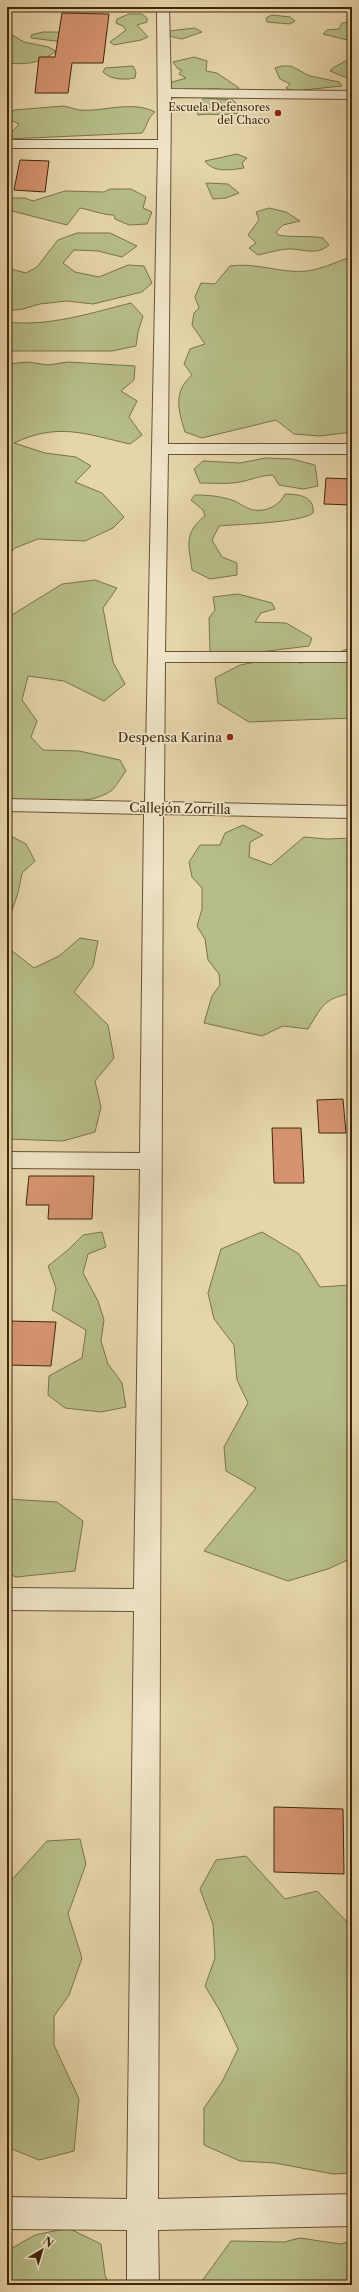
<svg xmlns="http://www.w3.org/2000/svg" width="359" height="2292" viewBox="0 0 359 2292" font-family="'Libre Caslon Text',serif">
  <rect width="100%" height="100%" fill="#e6d5ab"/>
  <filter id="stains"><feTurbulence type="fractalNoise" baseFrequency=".005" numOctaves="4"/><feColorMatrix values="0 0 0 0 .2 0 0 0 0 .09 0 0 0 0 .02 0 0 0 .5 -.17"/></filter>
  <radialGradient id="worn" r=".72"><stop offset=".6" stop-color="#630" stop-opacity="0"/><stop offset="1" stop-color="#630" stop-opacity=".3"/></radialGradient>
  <!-- green -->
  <path fill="#b6bd88" stroke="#7c7248" d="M129,14H142L147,18V22L137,25L148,37L141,40L114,45L110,42L126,30L123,26L116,23L117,19Z
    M272,15L290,17L295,21L290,24L267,22L266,18Z
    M352,22V80L330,71L333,68L349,59L351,45L347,40L323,34L327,30L339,29L342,23Z
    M195,28L202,32L182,39L169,36V31Z
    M7,32L24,42L48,47L56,51C41,63 27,65 7,63Z
    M43,32H75L72,43L31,38V35Z
    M194,57L207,61L206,71L217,73L239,88L235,91C227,91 217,88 210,89C190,90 193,106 170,89L169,83L186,78L179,74L182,70L178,69L173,62Z
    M133,66L136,72L135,78C124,80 111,80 103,72L105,68Z
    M282,66H291L310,76L339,82L342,86L293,91L286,88L290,84L280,79L275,68Z
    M204,98L233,100L238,106V113C225,116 211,113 198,115L195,108Z
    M64,106C69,107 74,109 79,110C104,112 132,100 155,112C147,118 148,125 142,133L7,139V132L13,131L19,124L7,118L14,110Z
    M237,154L247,158L242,163L244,168C231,170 213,173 205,161Z
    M206,183L228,184L239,193L226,198L213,199Z
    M110,189H131L146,197L143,208L152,212L147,224L129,225L115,219L114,215C102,215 92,210 80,208L67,225L12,211L10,198H25L33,201L65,191L104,192Z
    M269,208L286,212L300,221L283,225L276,232L278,235C293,238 307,235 323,238L329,245C316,256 304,249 289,249C280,249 268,253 258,255L249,248L256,243L248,235L259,220L256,212Z
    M77,233H110L137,246L122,257L98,251L74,250L63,263L75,272L99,277L128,265L144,266L152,283L142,292L93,304L67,301L40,304L23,309L7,311V268L26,273L37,267L58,240Z
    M348,258L352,259V432L320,436L294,434L276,420L202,438L185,432C178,409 173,392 192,375L184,364L190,349L205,344L192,325L194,313L199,308L195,297L201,283L215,284L230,266C256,262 282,274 307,271C321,269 334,263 348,258Z
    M131,303L143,316L138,332L136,346L112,351H7V322C48,327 91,313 131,303Z
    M28,362L48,365L68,362L135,366L134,380L121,391L137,401L129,417L142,435L130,444C85,434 59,422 14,443L45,453L76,457L91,466L75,482L102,493L124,517L113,528L85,541L38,539L15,548L7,556V364Z
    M265,458L292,459L315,465L318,486L303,489L279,485L273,475C260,476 260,477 248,480C233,485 215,483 200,483L194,469L203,461L240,463Z
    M285,494C298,494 315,496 313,513C300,523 239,524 219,526L212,540L222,557L237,563V575L210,579L192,570C189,546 183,533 205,516L203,510L191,500L195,495C207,495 219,496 232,500C238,502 249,510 254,510C267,512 280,505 285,494Z
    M95,580L117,588L103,608L113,662L125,684L104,701L64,681L28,676L22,700L37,721L31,737L43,750L79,751L120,760L126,771C121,777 116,787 111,791C86,808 36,800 7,799V618L62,584Z
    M238,594L272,603L275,609L261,613L255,622L286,623L312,638L309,646C277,650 246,653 214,659L210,650L209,618L215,610L213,597Z
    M352,647V718L249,722L218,703L215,678L240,665L272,659L301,663L319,660Z
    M243,825L263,835L250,842L249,857L271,865L304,837L327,839L352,838V993C323,999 323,1005 308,1029L283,1026L262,1036L204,1023L212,996L220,985L219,974L208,960L205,939L197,926L202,909V888L192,877L189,862L200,845H220L225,833Z
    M7,834L26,844L35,861L22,873L18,893L11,913L7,914Z
    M80,938L98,941L93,966L74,992L108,1025L114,1058L95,1081L101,1107L95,1132L63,1141L7,1139V947L34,968L59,956Z
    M102,1232L106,1247L88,1254L83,1273L98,1301L104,1320L101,1341L108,1364L122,1383L126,1407L101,1412L65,1408L48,1395L49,1376L82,1358L86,1330L52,1310L56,1288L48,1266L68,1250L83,1235Z
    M262,1232L299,1254L320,1287L350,1285L352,1283V1558L328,1569L288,1581L204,1551L256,1488L226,1471L224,1447L248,1403L237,1380L234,1345L214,1319L208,1293L221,1249Z
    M7,1499L57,1502L83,1521L75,1571L16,1577L7,1573Z
    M80,1839L86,1864L68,1914L82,1958L69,1995L54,2016V2045L79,2099L74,2151L39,2160L7,2147V1885L47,1841Z
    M246,1856L285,1899L317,1891L352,1927V2173L333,2174L275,2163L240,2161L204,2145V2108L222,2082L238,2049L220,2011L205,1986L215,1958L213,1924L200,1889L216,1860Z
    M68,2228L101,2244L105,2275L109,2285H7V2251L35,2235Z
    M300,2238L340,2244L352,2241V2285H204L202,2281L231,2241L284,2242Z"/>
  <!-- building -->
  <path fill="#d5946f" stroke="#412609" d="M62,13L109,14L103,63H72L68,93H35L39,57H55Z
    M20,160L49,161L45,192L14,190Z
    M326,478L352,479V505L324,504Z
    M343,1099L346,1133H319L317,1100Z
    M272,1128H301L304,1183H274Z
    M29,1176H94L92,1219H48L49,1205H26Z
    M7,1321L56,1322L51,1366L7,1365Z
    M274,1807L343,1809L344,1874L274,1872Z"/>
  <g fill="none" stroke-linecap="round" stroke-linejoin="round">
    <defs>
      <path id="minor" d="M157,7H169L171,89L352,91V99L171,97L168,444H352V454H168L165,652H352V662H165L164,802L352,806V818L163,814L158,2199L352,2194V2226L158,2230L159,2285H127V2230L7,2229V2197L127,2199L134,1611L7,1610V1588L134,1589L140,1169L7,1168V1152L140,1153L144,814L7,811V799L145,802L158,148H7V140H158Z"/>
    </defs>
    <!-- minor casing -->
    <use href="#minor" stroke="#6a5232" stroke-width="2"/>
    <!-- minor -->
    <use href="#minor" fill="#efe4c8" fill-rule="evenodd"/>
  </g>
  <!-- markers -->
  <g fill="#8f2418" stroke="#efe4c8" stroke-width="1.5">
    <circle cx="278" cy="113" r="4"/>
    <circle cx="230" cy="737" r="4"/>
  </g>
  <g text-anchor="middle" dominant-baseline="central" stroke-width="3.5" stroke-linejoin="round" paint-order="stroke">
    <!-- far-poi labels -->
    <g font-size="11" fill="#412609" stroke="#efe4c8" text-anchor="end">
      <text x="270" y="107">Escuela Defensores<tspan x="270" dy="13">del Chaco</tspan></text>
    </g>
    <!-- poi labels -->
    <g font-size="13" fill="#412609" stroke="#efe4c8" text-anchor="end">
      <text x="222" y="737">Despensa Karina</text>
    </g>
    <!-- street labels -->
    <g font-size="13" fill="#412609" stroke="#efe4c8">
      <text transform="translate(180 808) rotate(1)">Callejón Zorrilla</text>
    </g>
  </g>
  <!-- margin -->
  <rect width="359" height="2292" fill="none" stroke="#e6d5ab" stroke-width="24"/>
  <rect x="8" y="8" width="343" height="2276" fill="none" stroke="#412609" stroke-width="2"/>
  <rect x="12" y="12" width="335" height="2268" fill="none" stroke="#412609"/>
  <!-- north arrow -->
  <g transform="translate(42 2250) rotate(38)" stroke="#efe4c8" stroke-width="3" paint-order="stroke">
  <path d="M0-3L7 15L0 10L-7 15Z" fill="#412609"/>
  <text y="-6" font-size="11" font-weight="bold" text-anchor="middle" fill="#412609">N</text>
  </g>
  <rect width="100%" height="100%" filter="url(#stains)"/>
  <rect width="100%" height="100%" fill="url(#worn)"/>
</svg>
